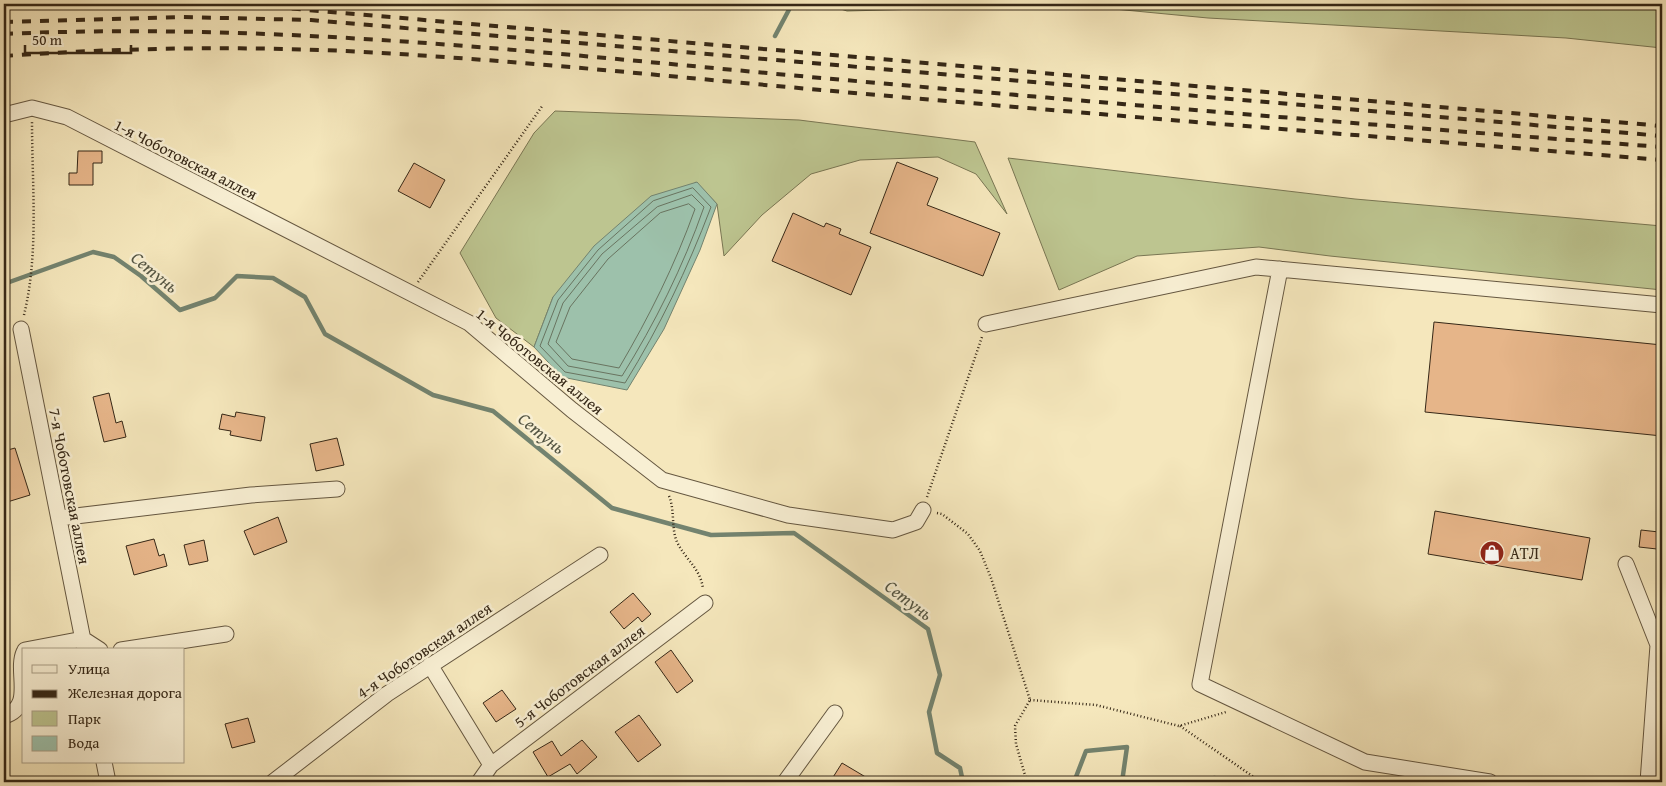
<svg xmlns="http://www.w3.org/2000/svg" width="1666" height="786" viewBox="0 0 1666 786" font-family="'Gentium Book Plus',serif">
  <rect width="100%" height="100%" fill="#f5e7bc"/>
  <filter id="stains"><feTurbulence type="fractalNoise" baseFrequency=".004" numOctaves="4"/><feColorMatrix values="0 0 0 0 .2 0 0 0 0 .09 0 0 0 0 .02 0 0 0 .5 -.17"/></filter>
  <radialGradient id="worn" r=".72"><stop offset=".6" stop-color="#630" stop-opacity="0"/><stop offset="1" stop-color="#630" stop-opacity=".3"/></radialGradient>
  <!-- green -->
  <path fill="#bdc590" stroke="#797653" d="M825,4H937L922,9L847,11Z
    M1062,4H1662V48L1566,38L1208,18Z
    M555,111L799,120L975,142L1007,214L976,174L938,157L860,160L811,174L762,215L724,256L717,204L696,182L553,297L534,347L496,318L460,253L534,133Z
    M1008,158L1355,199L1662,226V290L1330,256L1259,247L1137,256L1059,290Z"/>
  <!-- water -->
  <path fill="#9dc1ab" stroke="#73836f" d="M697,182L717,204L700,250L664,329L627,390L562,377L534,347L553,297L594,246L651,196Z"/>
  <g fill="none" stroke-linecap="round" stroke-linejoin="round">
    <!-- shore -->
    <path stroke="#697460" stroke-width="1" d="M693,188L711,207C687,270 660,326 625,383L565,372L540,346L558,300L598,250L653,201Z
      M692,195L704,207C683,267 655,323 622,376L568,366L548,344L563,303L602,254L657,207Z
      M689,204L695,209C675,265 649,317 619,368L572,359L556,342L570,307L608,259L660,213Z"/>
    <!-- stream -->
    <path stroke="#73836f" stroke-width="4.5" d="M775,36L792,4
      M4,284L93,252L114,257L141,276L180,310L215,298L237,276L273,278L305,297L325,334L433,395L493,411L612,508L711,535L794,533L928,629L940,675L929,712L937,753L960,768L963,782
      M1074,782L1086,751L1127,747L1122,782
      M1176,782L1215,778L1221,782"/>
  </g>
  <!-- building -->
  <path fill="#e6b589" stroke="#352716" d="M78,151H102V163H93V185H69V173H77Z
    M897,162L938,178L927,205L1000,233L983,276L870,233Z
    M414,163L445,180L430,208L398,191Z
    M793,213L824,227L826,223L841,229L839,234L871,247L851,295L772,261Z
    M1434,322L1662,345V436L1425,412Z
    M109,393L116,423L122,421L126,437L104,442L93,397Z
    M236,412L265,417L261,441L230,435L231,431L219,429L222,414L235,417Z
    M337,438L344,465L316,471L310,444Z
    M15,448L30,495L4,503V451Z
    M1435,511L1590,538L1582,580L1428,554Z
    M278,517L287,542L254,555L244,531Z
    M1641,530L1659,532L1657,549L1639,547Z
    M154,539L159,556L164,554L167,566L134,575L126,546Z
    M204,540L208,561L189,565L184,545Z
    M633,593L651,614L642,622L638,617L624,629L610,612Z
    M671,650L693,681L677,693L655,662Z
    M502,690L516,709L496,722L483,703Z
    M639,715L661,745L638,762L615,732Z
    M248,718L255,742L232,748L225,724Z
    M582,740L597,757L577,774L570,764L548,777L533,752L552,741L561,756Z
    M842,763L874,782H830Z"/>
  <g fill="none" stroke-linecap="round" stroke-linejoin="round">
    <defs>
      <path id="minor" d="M4,115L32,108L67,117L469,323L572,410L662,480L788,515L893,530L916,522L923,510
        M1280,269L1200,684L1365,762L1490,782
        M986,324L1256,267L1662,305
        M21,329L85,650
        M59,518L251,495L337,489
        M1626,564L1658,645L1648,782
        M25,650L83,639L100,650
        M121,650L226,634
        M430,665L491,765
        M4,716C35,707 15,672 24,652
        M104,762L108,782
        M273,782L387,694L600,555
        M479,782L491,765L705,603
        M785,782L835,713"/>
    </defs>
    <!-- minor casing -->
    <use href="#minor" stroke="#655740" stroke-width="17"/>
    <!-- path -->
    <path stroke="#352716" stroke-width="2.5" stroke-dasharray="1 2.5" stroke-linecap="butt" d="M706,4L731,7L751,4
      M418,282L543,105
      M24,315C39,253 32,186 32,122
      M669,496C675,510 671,528 677,542C685,559 701,569 703,589
      M927,497L982,337
      M937,513L942,514L968,534L980,551L991,578L1030,700L1015,726L1016,744L1027,782
      M1030,700L1096,705L1179,726L1226,712
      M1180,726L1261,782"/>
    <!-- minor -->
    <use href="#minor" stroke="#f8efd3" stroke-width="15"/>
    <!-- rail -->
    <path stroke="#352716" stroke-width="4" stroke-dasharray="9 9" stroke-linecap="butt" d="M238,4L1662,126
      M4,22L180,17L311,20L1662,136
      M4,34C265,22 528,51 788,75C1079,101 1371,125 1662,147
      M4,56C117,48 232,46 346,51C505,59 663,76 821,90C1101,115 1382,137 1662,160"/>
  </g>
  <!-- icons -->
  <defs>
    <symbol id="shop-disc" viewBox="-11 -11 22 22"><circle r="9.5" fill="#8f2418" stroke="#f8efd3"/><path d="M-5-2.5h2.3a2.7 3.5 0 0 1 5.4 0H5L5.5 6h-11ZM-1.5-2.5h3a1.5 2.3 0 0 0-3 0Z" fill="#fff"/></symbol>
  </defs>
  <g fill-rule="evenodd">
    <use href="#shop-disc" x="1478" y="539" width="28" height="28"/>
  </g>
  <g text-anchor="middle" dominant-baseline="central" stroke-width="5" stroke-linejoin="round" paint-order="stroke">
    <!-- street labels -->
    <g font-size="16" fill="#352716" stroke="#f8efd3">
      <text transform="translate(186 159) rotate(27)">1-я Чоботовская аллея</text>
      <text transform="translate(540 361) rotate(39)">1-я Чоботовская аллея</text>
      <text transform="translate(70 486) rotate(79)">7-я Чоботовская аллея</text>
      <text transform="translate(424 650) rotate(-34)">4-я Чоботовская аллея</text>
      <text transform="translate(579 676) rotate(-37)">5-я Чоботовская аллея</text>
    </g>
    <!-- poi labels -->
    <g font-size="16" fill="#352716" stroke="#f8efd3" text-anchor="start">
      <text x="1510" y="553">АТЛ</text>
    </g>
    <!-- water labels -->
    <g font-size="18" font-style="italic" fill="#545543" stroke="#f8efd3">
      <text transform="translate(155 272) rotate(39)">Сетунь</text>
      <text transform="translate(542 433) rotate(39)">Сетунь</text>
      <text transform="translate(909 600) rotate(37)">Сетунь</text>
    </g>
  </g>
  <!-- margin -->
  <rect width="1666" height="786" fill="none" stroke="#f5e7bc" stroke-width="20"/>
  <rect x="5" y="5" width="1656" height="776" fill="none" stroke="#352716" stroke-width="2.5"/>
  <rect x="10" y="10" width="1646" height="766" fill="none" stroke="#352716"/>
  <!-- legend -->
  <rect x="22" y="648" width="162" height="115" fill="#f8efd3" stroke="#aa9f87"/>
  <rect x="32" y="665" width="25" height="8" fill="#f8efd3" stroke="#aa9f87"/>
  <text x="68" y="674" font-size="15" fill="#352716">Улица</text>
  <rect x="32" y="690" width="25" height="8" fill="#352716" stroke="#aa9f87"/>
  <text x="68" y="698" font-size="15" fill="#352716">Железная дорога</text>
  <rect x="32" y="711" width="25" height="15" fill="#bdc590" stroke="#aa9f87"/>
  <text x="68" y="724" font-size="15" fill="#352716">Парк</text>
  <rect x="32" y="736" width="25" height="15" fill="#9dc1ab" stroke="#aa9f87"/>
  <text x="68" y="748" font-size="15" fill="#352716">Вода</text>
  <!-- scale -->
  <path d="M25 45v8h106v-8" fill="none" stroke="#352716" stroke-width="2.5"/>
  <text x="32" y="45" font-size="15" fill="#352716" stroke="#f8efd3" stroke-width="4" paint-order="stroke">50 m</text>
  <rect width="100%" height="100%" filter="url(#stains)"/>
  <rect width="100%" height="100%" fill="url(#worn)"/>
</svg>
